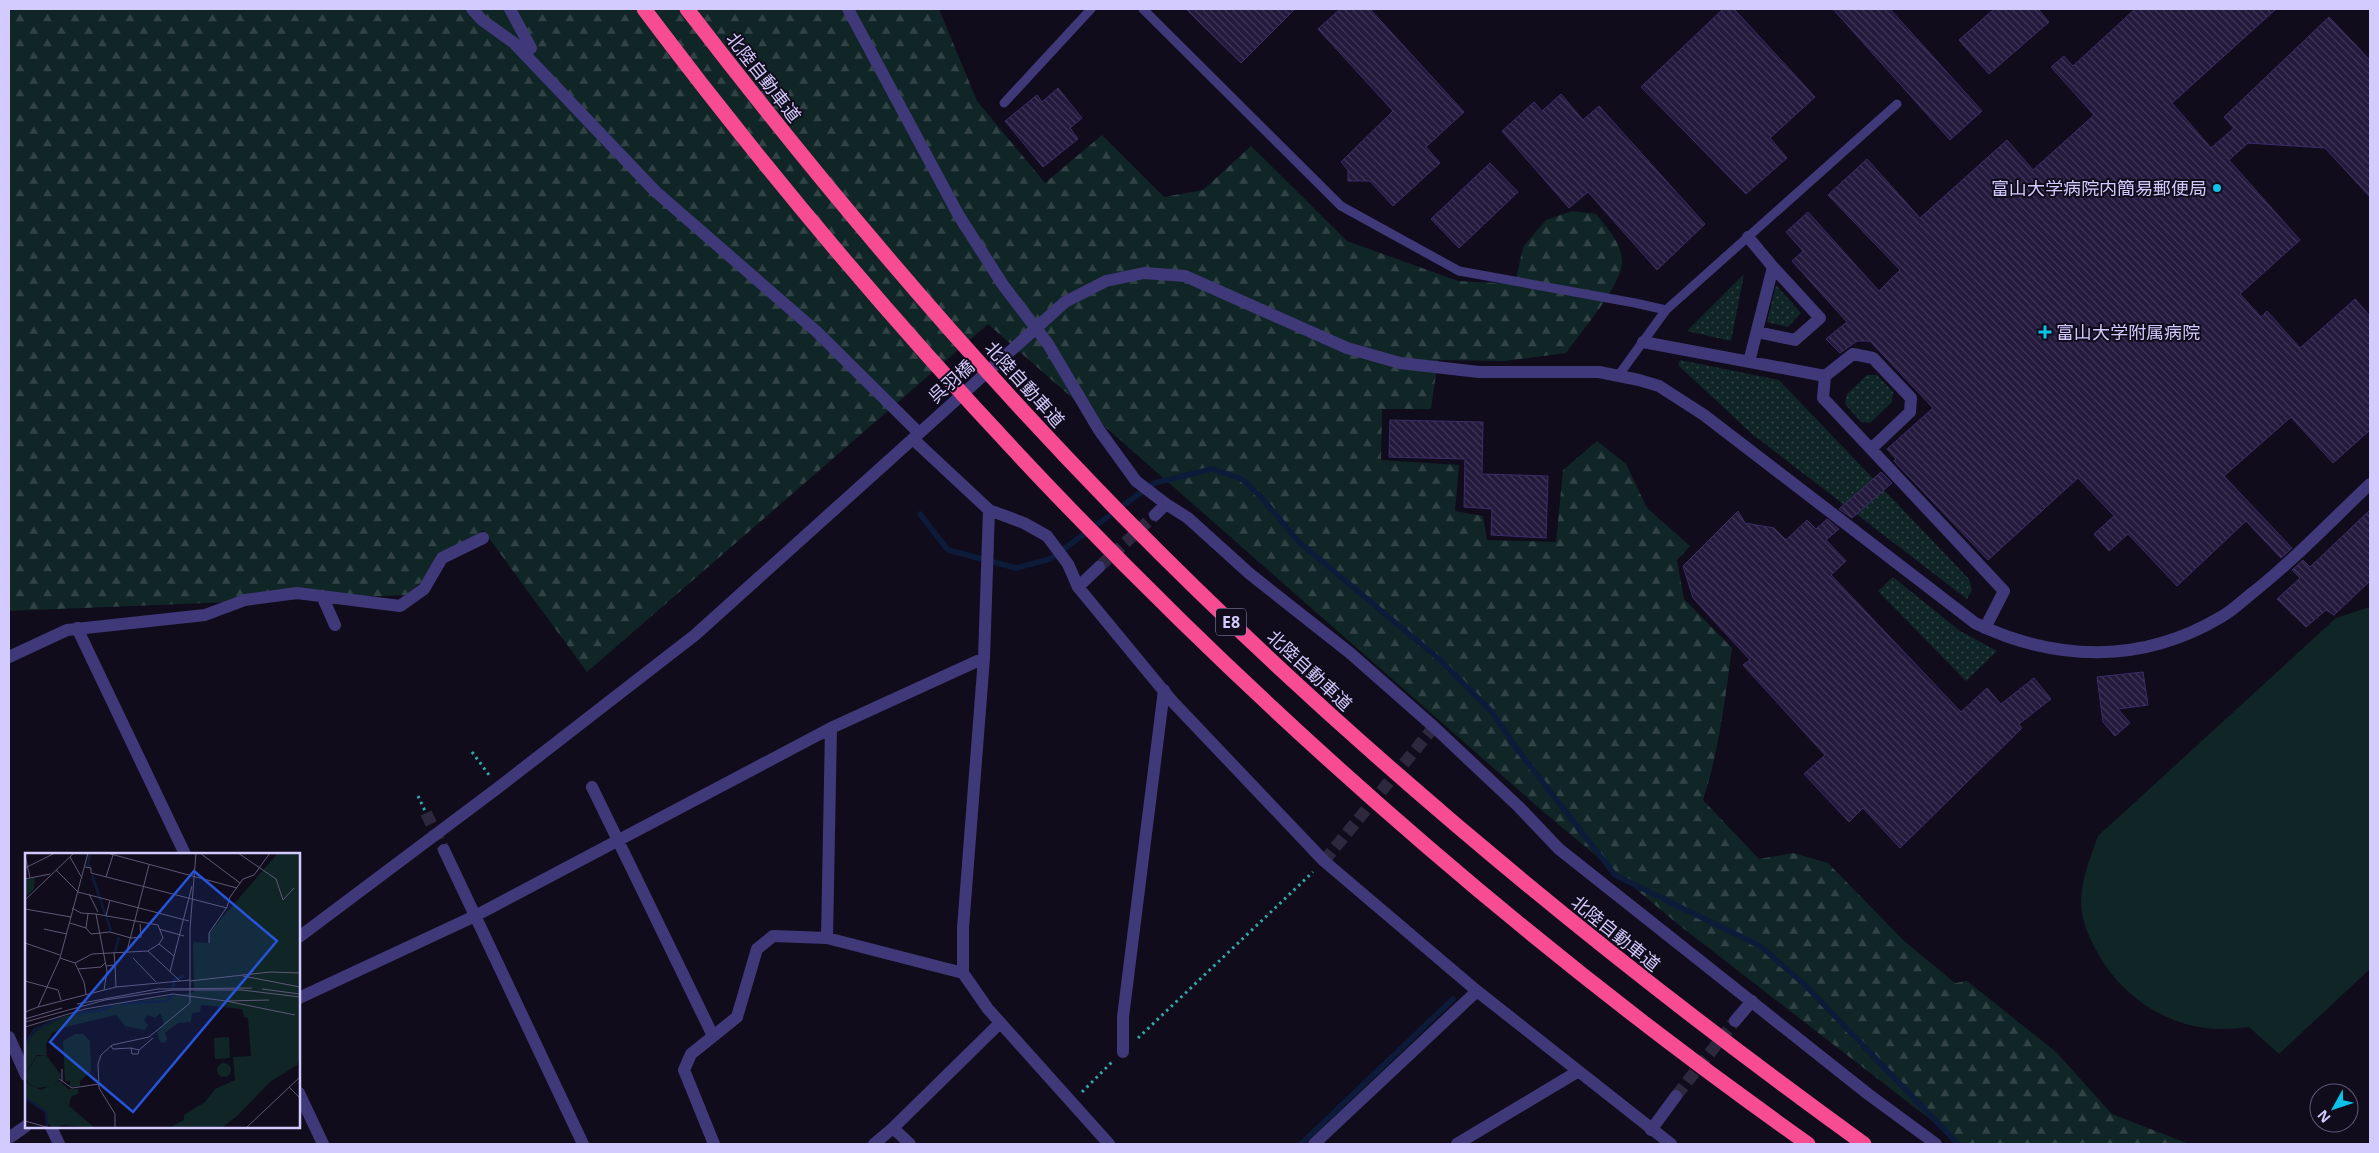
<svg xmlns="http://www.w3.org/2000/svg" width="2379" height="1153" viewBox="0 0 2379 1153" font-family="'Open Sans','Noto Sans JP',sans-serif">
  <defs>
    <pattern id="grass-dots" width="8" height="8" patternUnits="userSpaceOnUse" patternTransform="scale(1.25)"><rect width="8" height="8" fill="#102526"/><path d="M2 2h.1M6 6h.1" fill="none" stroke="#324346" stroke-width="1.8" stroke-linecap="round"/></pattern>
    <pattern id="forest-firs" width="22" height="20" patternUnits="userSpaceOnUse" patternTransform="scale(1.25)"><rect width="22" height="20" fill="#102526"/><path d="M5 1l3.5 6h-7zM16 11l3.5 6h-7z" fill="#324346"/></pattern>
    <pattern id="building-back-hatch" width="6" height="6" patternUnits="userSpaceOnUse" patternTransform="scale(1.25)"><rect width="6" height="6" fill="#23193c"/><path d="M-1 5l2 2M0 0l6 6M5-1l2 2" fill="none" stroke="#423959"/></pattern>
  </defs>
  <rect width="100%" height="100%" fill="#100c1c"/>
  <!-- grass -->
  <path fill="url(#grass-dots)" d="M1744,274L1731,341L1687,331Z
    M1776,285L1801,313L1788,327L1767,322Z
    M1680,360L1779,380L1969,579L1972,590L1967,599L1752,434L1678,365Z
    M1867,375H1877L1893,392L1892,402L1870,423L1861,422L1845,404L1847,394Z
    M1893,577L1960,631L1997,651L1966,681L1878,591Z"/>
  <!-- forest -->
  <path fill="url(#forest-firs)" d="M9,9H939L977,101L1045,183L1102,135L1164,197L1203,190L1251,146L1347,241L1458,281L1515,284L1523,247L1546,220L1572,211L1596,214C1607,228 1621,242 1622,261C1624,283 1579,334 1566,353L1505,361L1438,360L1431,409H1382L1381,460L1459,465L1455,511L1483,516L1487,540L1556,542L1563,470L1597,441L1626,464L1647,508L1690,546L1677,560L1684,599L1732,648C1725,700 1719,751 1703,800L1759,859L1793,853L1828,863L1904,941L1955,983L1967,981L2056,1052L2112,1114L2189,1144H1962L1679,925L1539,808L988,324L587,672L483,530L406,595L9,611Z"/>
  <!-- garden -->
  <path fill="#102526" d="M2370,607V969L2279,1054L2249,1027C2239,1028 2229,1029 2219,1029C2169,1028 2124,998 2100,957C2091,942 2081,921 2081,903C2081,880 2090,858 2098,836L2336,618Z"/>
  <g fill="none" stroke-linecap="round" stroke-linejoin="round">
    <!-- stream -->
    <path stroke="#0d1b3b" stroke-width="5.5" d="M920,514L948,550L1016,568L1050,559L1154,483L1212,469L1242,479L1262,498L1299,542L1439,659L1492,712L1517,749L1615,875L1760,946L1805,985L1958,1144
      M1301,1144L1453,999"/>
  </g>
  <!-- building -->
  <path fill="url(#building-back-hatch)" stroke="#3c2c67" d="M1186,9H1295L1241,63Z
    M1340,9H1370L1464,112L1426,147L1440,163L1393,206L1370,181H1348V170L1341,162L1393,111L1318,29Z
    M1723,9H1734L1815,97L1770,138L1787,158L1746,194L1641,87Z
    M1833,9H1890L1982,111L1950,140Z
    M1994,9H2038L2049,22L1989,74L1959,40Z
    M2135,9H2276L2172,103L2211,148L2234,128L2224,117L2329,17L2370,60V197L2325,148L2248,143L2229,160L2300,240L2240,294L2261,317L2267,311L2300,348L2355,299L2370,316V430L2333,463L2291,417L2224,476L2292,548L2281,558L2246,521L2177,586L2128,534L2109,551L2094,534L2114,516L2078,478L1988,560L1894,461L1896,459L1887,449L1933,408L1870,341H1857L1840,353L1826,339L1847,322L1792,261L1803,251L1786,232L1808,212L1879,291L1900,270L1828,195L1867,159L1920,218L2007,140L2033,170L2094,115L2051,67L2064,56L2073,66Z
    M1058,88L1082,118L1070,128L1078,139L1043,167L1005,121L1037,95L1042,102Z
    M1561,94L1583,120L1599,106L1705,224L1657,270L1588,192L1569,208L1502,131L1534,102L1542,111Z
    M1490,163L1518,192L1459,248L1431,219Z
    M1390,420L1483,422L1482,474L1548,476L1546,538L1491,535L1492,509L1464,507L1465,459L1389,457Z
    M1881,472L1892,483L1852,518L1839,509Z
    M2370,510V581L2334,615L2326,610L2306,627L2277,599L2300,578L2292,570L2303,560L2310,567Z
    M1738,511L1745,523L1774,528L1786,540L1807,520L1816,529L1827,519L1839,529L1826,540L1846,561L1831,575L1961,712L1987,688L2001,704L2034,678L2051,699L2019,724L2022,728L1900,848L1863,808L1849,822L1804,774L1825,755L1743,665L1750,660L1693,598L1683,566Z
    M2143,672L2148,705L2118,709L2130,723L2115,736L2103,722L2097,677Z"/>
  <g fill="none" stroke-linecap="round" stroke-linejoin="round">
    <!-- minor-tunnel -->
    <path stroke="#2d283e" stroke-width="12" stroke-dasharray="12 6" stroke-linecap="butt" d="M1099,567L1155,515
      M426,813L444,850
      M1324,861L1434,727
      M1676,1096L1735,1021"/>
    <!-- path -->
    <path stroke="#32a8a8" stroke-width="3" stroke-dasharray="2.5 4" stroke-linecap="butt" d="M472,752L489,775
      M418,796L426,813
      M1138,1038L1313,872
      M1082,1092L1113,1061"/>
    <!-- service -->
    <path stroke="#403979" stroke-width="9" d="M1143,9L1341,206L1459,271L1635,303L1666,310
      M1004,103L1091,9
      M1618,376L1666,310L1897,104"/>
    <!-- minor -->
    <path stroke="#403979" stroke-width="12" d="M472,9L482,20L514,43L655,191L817,332L919,433
      M510,9L531,48
      M848,9L959,216L1003,285L1048,344L1099,430L1136,481L1166,504L1188,518L1250,574L1350,653L1434,727L1519,807L1559,849L1868,1094L1936,1144
      M1748,237L1773,267L1749,362
      M1757,332L1795,340L1820,318L1773,267
      M1643,342L1825,376L1823,398L1871,449L1910,412L1911,398L1873,358L1853,354L1825,376
      M913,439L989,510L984,658L963,928V973L988,1009L1109,1144
      M1871,449L2004,591L1985,628
      M989,510L1024,523L1047,536L1068,564L1078,587L1172,701L1324,861L1477,991L1671,1144
      M1155,515L1166,504
      M1078,587L1099,567
      M322,596L335,625
      M77,628L185,854
      M9,657L67,630L205,615L245,600L297,593L400,606L424,589L442,558L483,538
      M831,728L827,938L963,973
      M592,787L713,1036
      M444,850L583,1144
      M299,998L475,916L831,728L984,658
      M1735,1021L1752,1001
      M9,1037L26,1075
      M1123,1052V1017L1164,690
      M299,1093L323,1144
      M893,1128L1000,1023
      M1651,1130L1676,1096
      M714,1144L684,1070L691,1054L737,1017L757,949L773,936L827,938
      M874,1144L893,1128L910,1144
      M1314,1144L1477,991
      M1457,1144L1577,1072"/>
    <!-- tertiary -->
    <path stroke="#403979" stroke-width="12" d="M299,937L499,787L695,635L1065,302L1106,281L1144,273L1185,276L1347,348L1400,363L1479,372H1599L1639,380L1659,386L1704,415L1975,623C2056,662 2142,664 2221,617C2232,611 2241,602 2251,594C2293,561 2331,521 2370,484
      M51,1127L59,1144
      M9,1138L26,1126"/>
    <!-- motorway -->
    <path stroke="#f74b92" stroke-width="15" d="M644,9C970,443 1364,830 1808,1144
      M687,9C822,185 966,356 1122,515C1350,747 1601,954 1864,1144"/>
  </g>
  <!-- markers -->
  <g fill="#0bc3e8" stroke="#100c1c" stroke-width="2">
    <circle cx="2217" cy="188" r="5"/>
    <path d="M2042.5 324.5h5v5h5v5h-5v5h-5v-5h-5v-5h5z"/>
  </g>
  <g text-anchor="middle" dominant-baseline="central" stroke-width="4" stroke-linejoin="round" paint-order="stroke">
    <!-- shield labels -->
    <rect fill="#100c1c" stroke="#9891ba" stroke-width="1" x="1216" y="608.5" width="30" height="27" rx="4"/>
    <g font-size="16" font-weight="bold" fill="#d3cafd">
      <text x="1231" y="622">E8</text>
    </g>
    <!-- street labels -->
    <g font-size="18" fill="#d3cafd" stroke="#100c1c">
      <text transform="translate(764 77) rotate(52)">北陸自動車道</text>
      <text transform="translate(951 381) rotate(-42)">呉羽橋</text>
      <text transform="translate(1025 384) rotate(48)">北陸自動車道</text>
      <text transform="translate(1310 670) rotate(43)">北陸自動車道</text>
      <text transform="translate(1616 933) rotate(39)">北陸自動車道</text>
    </g>
    <!-- poi labels -->
    <g font-size="18" fill="#d3cafd" stroke="#100c1c" text-anchor="end">
      <text x="2207" y="188">富山大学病院内簡易郵便局</text>
      <text x="2056" y="332" text-anchor="start">富山大学附属病院</text>
    </g>
  </g>
  <!-- overview -->
  <g transform="translate(25 853)">
    <rect width="275" height="275" fill="#100c1c"/>
    <path d="M253,0H275V203L272,212L245,229L213,262L197,275H144L159,267V262L180,249L190,236L210,227L208,204L226,203L223,165L219,164L217,156L176,152L175,159L167,160L166,169L153,170L140,180L142,186L140,190L135,189L132,179L139,170L135,160L130,165L123,162L119,167L123,172L120,177L100,173L91,162L44,173L27,180L21,191L22,202H12L0,221V194L9,180L28,166L84,153L169,139L168,89L184,90V81L190,73ZM35,228L43,236H53L54,240L46,244L44,253L70,275L38,272L28,275L22,270L21,258L0,244V229L16,237Z" fill="#102526"/>
    <path d="M10,25L9,36L1,43L0,27Z" fill="#102526"/>
    <path d="M50,181H58L65,188L66,219L55,228V233L45,234V228H40L38,188ZM204,184L205,205L190,206L189,185ZM21,202L36,222L35,226L27,233L12,235L3,230L0,222L12,203ZM192 217a7 7 0 1 1 14 0a7 7 0 1 1-14 0Z" fill="#102526"/>
    <path fill="none" stroke="#0d1b3b" stroke-width="2.5" d="M65,0L63,13L66,14M67,22L86,78M90,99L94,84M148,135L149,127L159,123M95,151L142,148L147,142M51,160L77,157L89,152M0,192L9,177L36,164M0,245L21,259L22,274"/>
    <path fill="none" stroke="#5e5876" stroke-width="1" d="M82,0L212,35M175,0L215,30M213,0L251,26L258,47L269,35M0,2L5,25M45,4L57,25M60,14L66,15V20L202,55M0,15L30,0M31,17L53,39L164,68M81,24L88,2M0,26L25,21M64,41L73,59M0,47L49,0M47,55L56,60L71,61L82,118L79,137M0,56L46,64M71,61L133,72L138,85L134,91M81,63L85,47M45,70L61,75L63,61M61,75L66,81L85,79L106,85L116,84L115,71M19,76L42,81M134,76L159,83M0,90L35,102M184,90V80L202,54L205,44L218,26L229,22L245,0M102,98L124,12M123,98L134,91L149,103M35,105L50,110L67,101L123,98L155,128L165,127M108,105L131,129M50,110L59,129L61,141M90,112L91,134M81,113L90,112L89,99M53,116L76,114L80,110M145,119L167,33M218,123L275,134M0,128L33,137L36,147M165,128L245,119L275,120M237,136L275,141M201,148L270,162M52,151L133,136L227,135M13,154L91,134L155,128M0,159L13,154L35,105L63,0M0,166L37,155M0,169L80,147L147,137H217L275,144M0,174L60,156L148,141L201,148L244,147M86,193L88,196L106,195M114,197L113,201H107L106,195L114,197L128,185M34,226L37,228V216M37,228L47,235L74,231M264,234L275,245M0,268L25,275M90,275V261L74,235L73,211L76,202L87,192L124,184L165,150V76L171,0M221,275L275,224"/>
    <path fill="#2654da" fill-opacity="0.15" stroke="#2654da" stroke-width="2.5" d="M169,18L252,88L108,259L25,189Z"/>
    <rect width="275" height="275" fill="none" stroke="#d3cafd" stroke-width="2.5"/>
  </g>
  <!-- border -->
  <rect width="2379" height="1153" fill="none" stroke="#d3cafd" stroke-width="20"/>
  <!-- north arrow -->
  <g transform="translate(2334 1108) rotate(230)"><circle r="24" fill="#100c1c" stroke="#5e5876"/>
  <path d="M0-4L9 19L0 12L-9 19Z" fill="#0bc3e8"/>
  <text y="-8" font-size="14" font-weight="bold" text-anchor="middle" fill="#d3cafd">N</text>
  </g>
</svg>
